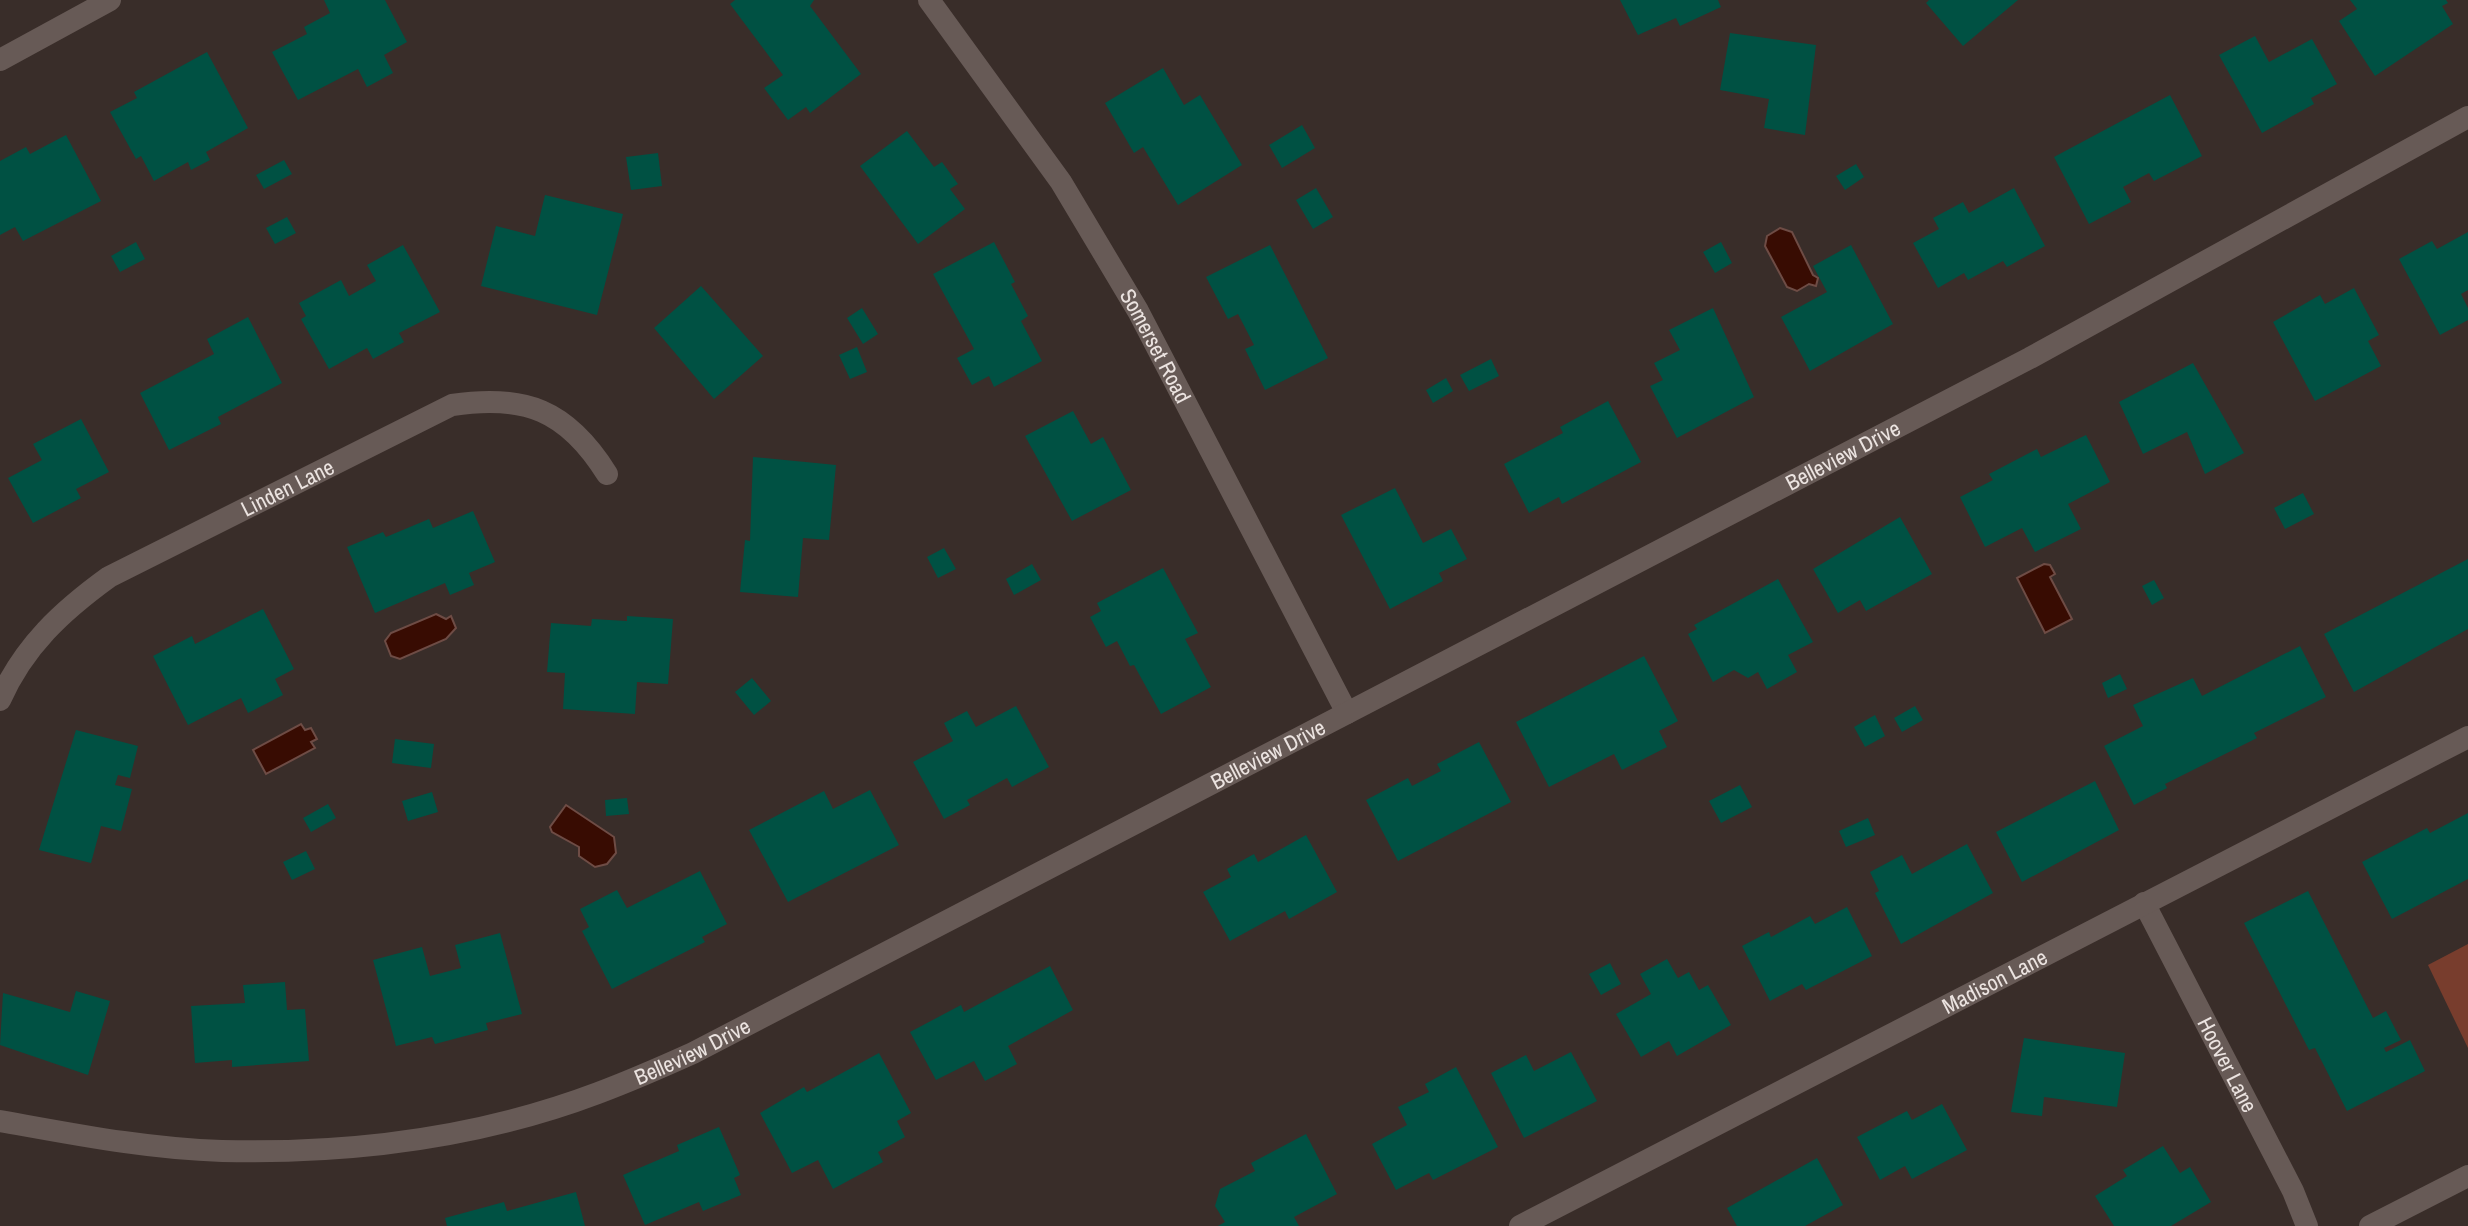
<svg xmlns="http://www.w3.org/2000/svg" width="2468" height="1226" viewBox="0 0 2468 1226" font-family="'Archivo Narrow',sans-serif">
  <rect width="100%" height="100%" fill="#392d29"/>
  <!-- green -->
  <path fill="#783d2d" d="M2468,944V1048L2428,965Z"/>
  <!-- water -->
  <path fill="#380c02" stroke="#6e4c45" stroke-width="2" d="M1780,228L1792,232L1813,275L1818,278L1816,286L1809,284L1797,291L1787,287L1765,246L1767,236Z
    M2044,564L2050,565L2055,574L2050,577L2072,619L2045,633L2017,578Z
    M436,614L446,619L451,616L456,628L446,639L400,659L391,656L385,641L391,633Z
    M301,724L305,730L311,728L317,739L311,742L315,748L266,774L253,750Z
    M566,805L614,837L616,853L607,864L595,867L579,856V847L552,832L550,827Z"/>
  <!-- building -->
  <path fill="#005143" d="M324,0H385L407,42L384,55L393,73L367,87L358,69L298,100L272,52L307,34L304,27L330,13Z
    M735,0H814L810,6L861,74L810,113L806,107L788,120L764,88L783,75L730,4Z
    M1620,0H1718L1721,7L1680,26L1676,18L1638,35Z
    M1929,0H2018L1963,46L1926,3Z
    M2350,0H2446L2448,3L2442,6L2453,24L2375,76L2339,21L2357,9Z
    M1730,33L1816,45L1805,135L1764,128L1769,99L1720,90Z
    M2255,36L2269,62L2312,39L2337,84L2311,98L2314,104L2262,133L2219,55Z
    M207,52L248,128L206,152L210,160L191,170L188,162L154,181L141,156L136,159L110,112L137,98L134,92Z
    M1163,68L1184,105L1200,95L1242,165L1178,205L1143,147L1134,153L1105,103Z
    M2170,95L2202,156L2154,181L2149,173L2123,187L2131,202L2089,224L2054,157Z
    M1302,125L1315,148L1282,168L1269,145Z
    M907,131L934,167L942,162L958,184L950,189L965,209L918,244L860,166Z
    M66,135L101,201L23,241L15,227L0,235V161L26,147L30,154Z
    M658,153L662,186L631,190L626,157Z
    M284,160L292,174L264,189L256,175Z
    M1856,164L1864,177L1845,190L1836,176Z
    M1316,188L1333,217L1313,229L1296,200Z
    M2014,188L2045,246L2007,267L2003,261L1968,280L1964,273L1938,288L1913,243L1939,229L1933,218L1963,202L1969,213Z
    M545,195L623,214L597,315L481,286L496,226L535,236Z
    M287,217L296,233L275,244L266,228Z
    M2468,232V290L2461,294L2468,308V320L2440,335L2399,259L2432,241L2437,249Z
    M136,242L145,259L120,272L111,256Z
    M994,242L1015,282L1011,284L1028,316L1021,321L1042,361L994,387L989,376L972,385L957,358L974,349L933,274Z
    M1721,242L1732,263L1715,273L1703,252Z
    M403,245L440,312L399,333L404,342L373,359L367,348L329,369L301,319L306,316L299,303L341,280L349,296L376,281L367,265Z
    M1270,245L1328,358L1265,390L1245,349L1254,345L1238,314L1228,319L1206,277Z
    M1851,245L1893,324L1810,371L1781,317L1827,292L1813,266Z
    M701,286L763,356L714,399L654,328Z
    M2354,288L2379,335L2368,341L2381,366L2315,401L2273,322L2320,295L2325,304Z
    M862,308L878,334L863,344L847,318Z
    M1713,308L1754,397L1677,438L1650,386L1663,380L1654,363L1680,350L1669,330Z
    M248,317L282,383L218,417L221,424L169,450L140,393L214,354L207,339Z
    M857,347L867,372L850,379L839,355Z
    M1491,359L1499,376L1469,391L1460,375Z
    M2193,363L2244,453L2205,474L2187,432L2143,454L2119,402Z
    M1446,378L1453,391L1433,403L1426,390Z
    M1608,401L1641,462L1562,504L1559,497L1529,513L1504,464L1563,433L1560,427Z
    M1073,411L1091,444L1103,437L1131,490L1072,521L1025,436Z
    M81,419L109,472L76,489L81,498L33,523L8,478L42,460L33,444Z
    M2086,435L2110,482L2068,504L2081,529L2035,552L2022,528L1985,547L1960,497L1993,480L1989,474L2037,449L2041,457Z
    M753,457L836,465L829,540L803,538L798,597L740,592L745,540L750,541Z
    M1395,488L1423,543L1451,529L1467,559L1439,573L1443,581L1390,609L1341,515Z
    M2303,493L2314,514L2285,529L2274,508Z
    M473,511L495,562L469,573L474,585L450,595L445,583L375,613L347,547L383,532L386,537L429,519L433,528Z
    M1900,517L1932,574L1866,611L1860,600L1838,613L1813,569Z
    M944,548L956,569L938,578L927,557Z
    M2468,559V629L2354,692L2324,634Z
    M1032,564L1041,580L1014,595L1006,579Z
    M1163,568L1198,633L1185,639L1211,687L1161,714L1134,665L1130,666L1117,641L1106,647L1090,617L1101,611L1097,603Z
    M1778,579L1813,642L1788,655L1797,672L1767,689L1758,672L1748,678L1734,670L1713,682L1688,634L1697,629L1694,625Z
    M2154,580L2164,598L2152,605L2142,586Z
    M263,609L294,669L275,679L283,695L248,713L241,698L188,725L153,656L192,636L195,644Z
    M627,616L673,619L668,684L637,682L635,714L563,709L565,673L547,672L551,623L591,626L592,619L627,621Z
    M2300,646L2326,697L2254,733L2257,738L2165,784L2167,788L2134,805L2104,746L2143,726L2133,705L2193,678L2202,696Z
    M1644,656L1678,721L1659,731L1667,747L1622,770L1614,754L1549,787L1516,722Z
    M2120,674L2127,689L2108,698L2102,683Z
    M752,678L771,701L754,715L735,692Z
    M1016,706L1049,767L1012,787L1007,778L967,800L970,805L944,819L913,762L953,741L944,723L967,711L976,727Z
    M1915,706L1923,720L1902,732L1894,718Z
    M1875,715L1885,736L1865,747L1854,727Z
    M76,730L138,746L130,778L118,775L115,785L132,789L121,831L101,826L91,863L39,850Z
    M395,739L434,744L431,768L392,763Z
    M1479,742L1511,802L1398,861L1366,800L1408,778L1412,786L1441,771L1437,764Z
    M2095,781L2119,830L2022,882L1996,832Z
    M1740,785L1752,807L1721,823L1709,801Z
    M870,790L899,845L788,902L749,830L824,791L833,809Z
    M432,792L438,812L408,821L402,801Z
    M627,798L629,814L606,816L605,800Z
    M328,804L336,818L311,832L303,818Z
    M2468,813V879L2392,919L2362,862L2427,828L2430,833Z
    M1868,818L1875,835L1846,847L1839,831Z
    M1306,835L1337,892L1289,919L1285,911L1230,941L1203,892L1231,877L1227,869L1254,854L1258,862Z
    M1967,844L1993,893L1901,944L1875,893L1879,891L1870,872L1902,855L1912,874Z
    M306,851L315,869L292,880L283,862Z
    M700,871L727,924L702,937L705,942L612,989L582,931L589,927L580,909L617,890L627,908Z
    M2308,891L2373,1018L2386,1011L2401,1040L2384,1048L2386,1052L2410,1040L2425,1071L2347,1111L2315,1048L2309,1050L2244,923Z
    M1847,907L1872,956L1806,990L1802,984L1770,1001L1742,946L1769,932L1771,937L1810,916L1815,924Z
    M500,933L522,1014L486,1023L488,1030L435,1044L432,1037L396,1046L373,960L422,947L430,976L461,968L455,945Z
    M1667,959L1678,978L1689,972L1699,990L1708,985L1731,1025L1677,1056L1669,1041L1641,1057L1616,1014L1651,994L1640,974Z
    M1610,963L1621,984L1601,995L1589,974Z
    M1050,966L1073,1010L1008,1046L1017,1064L985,1081L974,1061L936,1080L910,1032L961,1005L964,1012Z
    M285,982L287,1010L305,1009L309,1061L232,1067V1060L195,1063L191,1006L245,1003L243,985Z
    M76,991L110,1001L88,1075L0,1045L3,993L70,1012Z
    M2024,1038L2125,1053L2117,1107L2044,1097L2042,1116L2011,1112Z
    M1571,1052L1597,1101L1524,1138L1491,1073L1526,1055L1534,1071Z
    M879,1053L911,1113L897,1121L905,1137L878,1152L883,1162L833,1189L818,1160L792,1173L760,1113L804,1087L807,1092Z
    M1456,1067L1498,1147L1433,1180L1429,1173L1396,1190L1372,1144L1407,1125L1398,1107L1429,1092L1425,1084Z
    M1942,1104L1967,1150L1912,1179L1905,1166L1880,1180L1857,1137L1907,1111L1912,1120Z
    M719,1127L740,1175L734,1178L741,1195L703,1211L699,1202L645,1225L623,1175L679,1151L677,1145Z
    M1306,1134L1337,1194L1294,1217L1299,1226H1218L1225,1222L1215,1206L1220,1189L1255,1171L1251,1163Z
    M2163,1146L2180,1173L2190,1167L2211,1202L2171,1226H2114L2095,1196L2127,1176L2123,1170Z
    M1817,1158L1843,1205L1805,1226H1737L1727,1208Z
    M576,1192L585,1226H447L445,1218L504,1202L507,1211Z"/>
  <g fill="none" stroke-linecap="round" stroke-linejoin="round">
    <!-- minor -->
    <g stroke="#675a56" stroke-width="22">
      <path id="s1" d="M929,0L1061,182L1138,311L1347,713"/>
      <path id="s2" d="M0,700C24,646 62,611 109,577L452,405C525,394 567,410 607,474"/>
      <path id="s3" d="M2144,903L2293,1191L2307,1226"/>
      <path id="s4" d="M0,1121C73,1134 148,1149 222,1151C349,1154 479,1138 598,1093C630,1081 662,1067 693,1053L2030,358L2468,117"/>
      <path id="s5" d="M1520,1226L2468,737"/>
    </g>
    <!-- tertiary -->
    <path stroke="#675a56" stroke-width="22" d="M0,60L110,0
      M2370,1226L2468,1176"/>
  </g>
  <g text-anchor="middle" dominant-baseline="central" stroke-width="6" stroke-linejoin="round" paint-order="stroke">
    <!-- street labels -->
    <g font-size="22" fill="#ebe3e0" stroke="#2e2320">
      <text stroke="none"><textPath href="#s1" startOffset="414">Somerset Road</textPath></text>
      <text stroke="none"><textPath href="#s4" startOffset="2006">Belleview Drive</textPath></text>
      <text stroke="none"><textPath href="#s2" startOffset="366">Linden Lane</textPath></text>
      <text stroke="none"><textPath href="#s4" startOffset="1358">Belleview Drive</textPath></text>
      <text stroke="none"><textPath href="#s5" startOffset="534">Madison Lane</textPath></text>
      <text stroke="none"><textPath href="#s4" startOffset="710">Belleview Drive</textPath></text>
      <text stroke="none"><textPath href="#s3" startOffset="182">Hoover Lane</textPath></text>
    </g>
  </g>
</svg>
